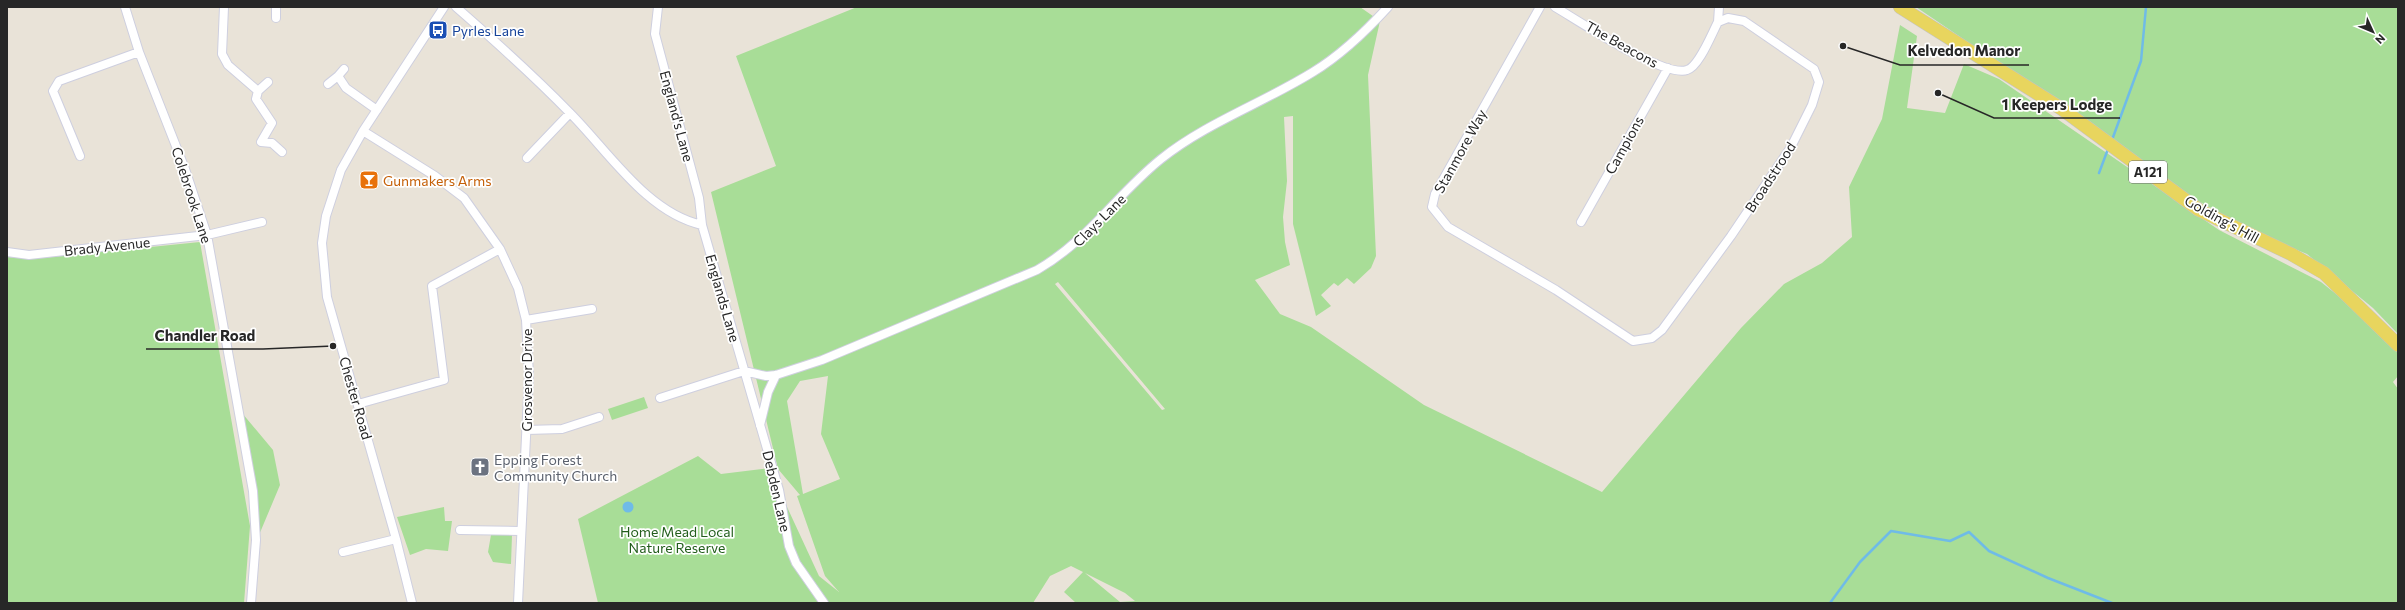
<svg xmlns="http://www.w3.org/2000/svg" width="2405" height="610" viewBox="0 0 2405 610" font-family="Commissioner,sans-serif">
  <rect width="100%" height="100%" fill="#e9e3d8"/>
  <!-- green -->
  <path fill="#a8dd97" fill-rule="evenodd" d="M857,7H1360L1380,21L1368,75L1376,256L1371,268L1354,284L1347,278L1338,286L1334,283L1321,295L1331,306L1316,316L1293,224V116L1284,117L1287,181L1283,217L1285,242L1290,265L1255,280L1280,314L1311,327L1424,405L1602,492L1741,328L1784,284L1822,263L1852,237L1849,187L1882,119L1900,25L1917,36L1907,108L1945,113L1964,64L1999,79L2219,230L2321,282L2356,310L2398,353V376L2393,382L2398,389V603H1076L1064,592L1083,572L1071,566L1050,576L1033,603H598L578,519L698,456L721,474L769,468L819,576L839,592L825,576L797,496L800,495L778,469L711,192L776,166L736,56ZM1058,282L1165,409L1162,410L1055,284ZM828,376L821,434L840,479L803,494L787,401L800,381ZM1085,573L1125,593L1135,601L1120,602Z
    M1916,7H2398V334L2373,308L2307,254L2267,238L2185,194L2064,107Z
    M200,242L250,526L244,603H7V257L32,259Z
    M644,397L648,408L612,420L608,409Z
    M242,413L273,450L280,485L259,535Z
    M444,507L445,521H452L448,551L426,549L410,555L397,517Z
    M491,535H512L511,564L493,562L488,552Z"/>
  <!-- water -->
  <path fill="#6fbbe7" d="M622.5 507a5.5 5.5 0 1 1 11 0a5.5 5.5 0 1 1-11 0Z"/>
  <g fill="none" stroke-linecap="round" stroke-linejoin="round">
    <!-- stream -->
    <path stroke="#6fbbe7" stroke-width="2.5" d="M2112,140L2141,61L2146,7
      M2099,173L2108,149
      M1830,603L1860,562L1891,531L1950,541L1969,532L1989,551L2048,578L2112,603"/>
    <defs>
      <path id="minor" d="M125,7L139,52L185,169L207,235L253,491L256,540L251,603
        M224,7L222,54L228,65L258,91
        M276,7V18
        M456,7C495,41 534,76 570,113C608,151 647,213 702,225
        M658,7L655,34L699,198L702,225L779,490L789,546L796,563L824,603
        M1540,7L1435,194L1432,207L1448,227L1556,290L1633,341L1652,338L1662,330L1731,236L1791,147L1812,105L1819,82L1814,69L1744,21L1728,18L1718,22C1712,33 1699,67 1687,70C1664,78 1579,21 1555,7
        M1718,22L1719,7
        M344,69L338,76L346,88L377,110
        M268,82L258,91L256,99L272,123L261,142L272,143L282,152
        M328,84L338,76
        M363,131L435,176L464,198L500,249L518,288L526,320L529,375L518,603
        M80,156L53,91L59,81L139,52
        M527,158L570,113
        M1581,222L1668,68
        M7,252L29,255L207,235L262,222
        M526,320L592,309
        M660,398L744,371L766,376L776,375L822,360L1037,270C1089,240 1116,195 1161,159C1206,123 1263,103 1313,72C1341,55 1366,31 1388,7
        M358,404L444,380L432,286L500,249
        M760,425L768,392L776,375
        M526,430L562,429L599,417
        M460,530L520,531
        M343,552L396,539
        M412,603L396,539L327,297L322,243L326,216L341,170L363,131L444,7"/>
      <path id="primary" d="M1900,7L2062,109L2199,210L2291,254L2324,273L2398,345"/>
    </defs>
    <!-- minor casing -->
    <use href="#minor" stroke="#cecfdf" stroke-width="10"/>
    <!-- primary casing -->
    <use href="#primary" stroke="#c3c3c3" stroke-width="14"/>
    <!-- minor -->
    <use href="#minor" stroke="#fff" stroke-width="8"/>
    <!-- primary -->
    <use href="#primary" stroke="#e8d55e" stroke-width="13"/>
  </g>
  <!-- icons -->
  <defs>
    <symbol id="bus-square" viewBox="-11 -11 22 22"><rect x="-9" y="-9" width="18" height="18" rx="4" fill="#1a4fb4" stroke="#fff"/><path d="M-5-6H5V4H4V6H2V4H-2V6H-4V4H-5ZM-3.5-4V0h7V-4ZM-3.5 1.2v1.5H-2V1.2ZM2 1.2v1.5H3.5V1.2Z" fill="#fff"/></symbol>
    <symbol id="bar-square" viewBox="-11 -11 22 22"><rect x="-9" y="-9" width="18" height="18" rx="4" fill="#e8710a" stroke="#fff"/><path d="M-6-5H6L.8 .8V4.5H3.5V6h-7V4.5H-.8V.8Z" fill="#fff"/></symbol>
    <symbol id="church-square" viewBox="-11 -11 22 22"><rect x="-9" y="-9" width="18" height="18" rx="4" fill="#6b7280" stroke="#fff"/><path d="M-1.2-6h2.4v3.5h3.3v2.4h-3.3V6h-2.4V-.1h-3.3v-2.4h3.3Z" fill="#fff"/></symbol>
  </defs>
  <g fill-rule="evenodd">
    <use href="#bus-square" x="427" y="19" width="22" height="22"/>
    <use href="#bar-square" x="358" y="169" width="22" height="22"/>
    <use href="#church-square" x="469" y="456" width="22" height="22"/>
  </g>
  <g text-anchor="middle" dominant-baseline="central" stroke-width="3.5" stroke-linejoin="round" paint-order="stroke">
    <!-- shield labels -->
    <rect fill="#fff" stroke="#686868" stroke-width="1" x="2129" y="161" width="38" height="22" rx="3"/>
    <g font-size="13" font-weight="bold" fill="#272727">
      <text x="2148" y="172">A121</text>
    </g>
    <!-- transit labels -->
    <g font-size="14" fill="#164399" stroke="#fff" text-anchor="start">
      <text x="452" y="30">Pyrles Lane</text>
    </g>
    <!-- street labels -->
    <g font-size="14" fill="#272727" stroke="#fff">
      <text transform="translate(1622 44) rotate(29)">The Beacons</text>
      <text transform="translate(677 116) rotate(75)">England's Lane</text>
      <text transform="translate(1624 145) rotate(-61)">Campions</text>
      <text transform="translate(1460 151) rotate(-61)">Stanmore Way</text>
      <text transform="translate(1770 177) rotate(-57)">Broadstrood</text>
      <text transform="translate(192 195) rotate(72)">Colebrook Lane</text>
      <text transform="translate(2222 219) rotate(29)">Golding's Hill</text>
      <text transform="translate(1099 220) rotate(-45)">Clays Lane</text>
      <text transform="translate(107 246) rotate(-6)">Brady Avenue</text>
      <text transform="translate(723 298) rotate(74)">Englands Lane</text>
      <text transform="translate(526 380) rotate(-90)">Grosvenor Drive</text>
      <text transform="translate(356 398) rotate(74)">Chester Road</text>
      <text transform="translate(777 491) rotate(77)">Debden Lane</text>
    </g>
    <!-- food labels -->
    <g font-size="14" fill="#c56008" stroke="#fff" text-anchor="start">
      <text x="383" y="180">Gunmakers Arms</text>
    </g>
    <!-- worship labels -->
    <g font-size="14" fill="#5b616d" stroke="#fff" text-anchor="start">
      <text x="494" y="459">Epping Forest<tspan x="494" dy="16">Community Church</tspan></text>
    </g>
    <!-- park labels -->
    <g font-size="14" fill="#235e1c" stroke="#fff">
      <text x="677" y="531">Home Mead Local<tspan x="677" dy="16">Nature Reserve</tspan></text>
    </g>
  </g>
  <!-- callouts -->
  <path fill="none" stroke="#272727" stroke-width="1.5" d="M1843 46L1900 65H2029M1938 93L1994 118H2120M333 346L263 349H146"/>
  <g fill="#272727" stroke="#fff" stroke-width="1.5">
    <circle cx="1843" cy="46" r="4"/>
    <circle cx="1938" cy="93" r="4"/>
    <circle cx="333" cy="346" r="4"/>
  </g>
  <g font-size="15" text-anchor="middle" font-weight="bold" fill="#272727" stroke="#fff" stroke-width="3.5" stroke-linejoin="round" paint-order="stroke">
    <text x="1964" y="56">Kelvedon Manor</text>
    <text x="2057" y="110">1 Keepers Lodge</text>
    <text x="205" y="341">Chandler Road</text>
  </g>
  <!-- border -->
  <rect width="2405" height="610" fill="none" stroke="#272727" stroke-width="16"/>
  <!-- north arrow -->
  <g transform="translate(2373 32) rotate(134)" stroke="#ffffff" stroke-width="3" paint-order="stroke">
  <path d="M0-3L7 15L0 10L-7 15Z" fill="#272727"/>
  <text y="-6" font-size="11" font-weight="bold" text-anchor="middle" fill="#272727">N</text>
  </g>
</svg>
